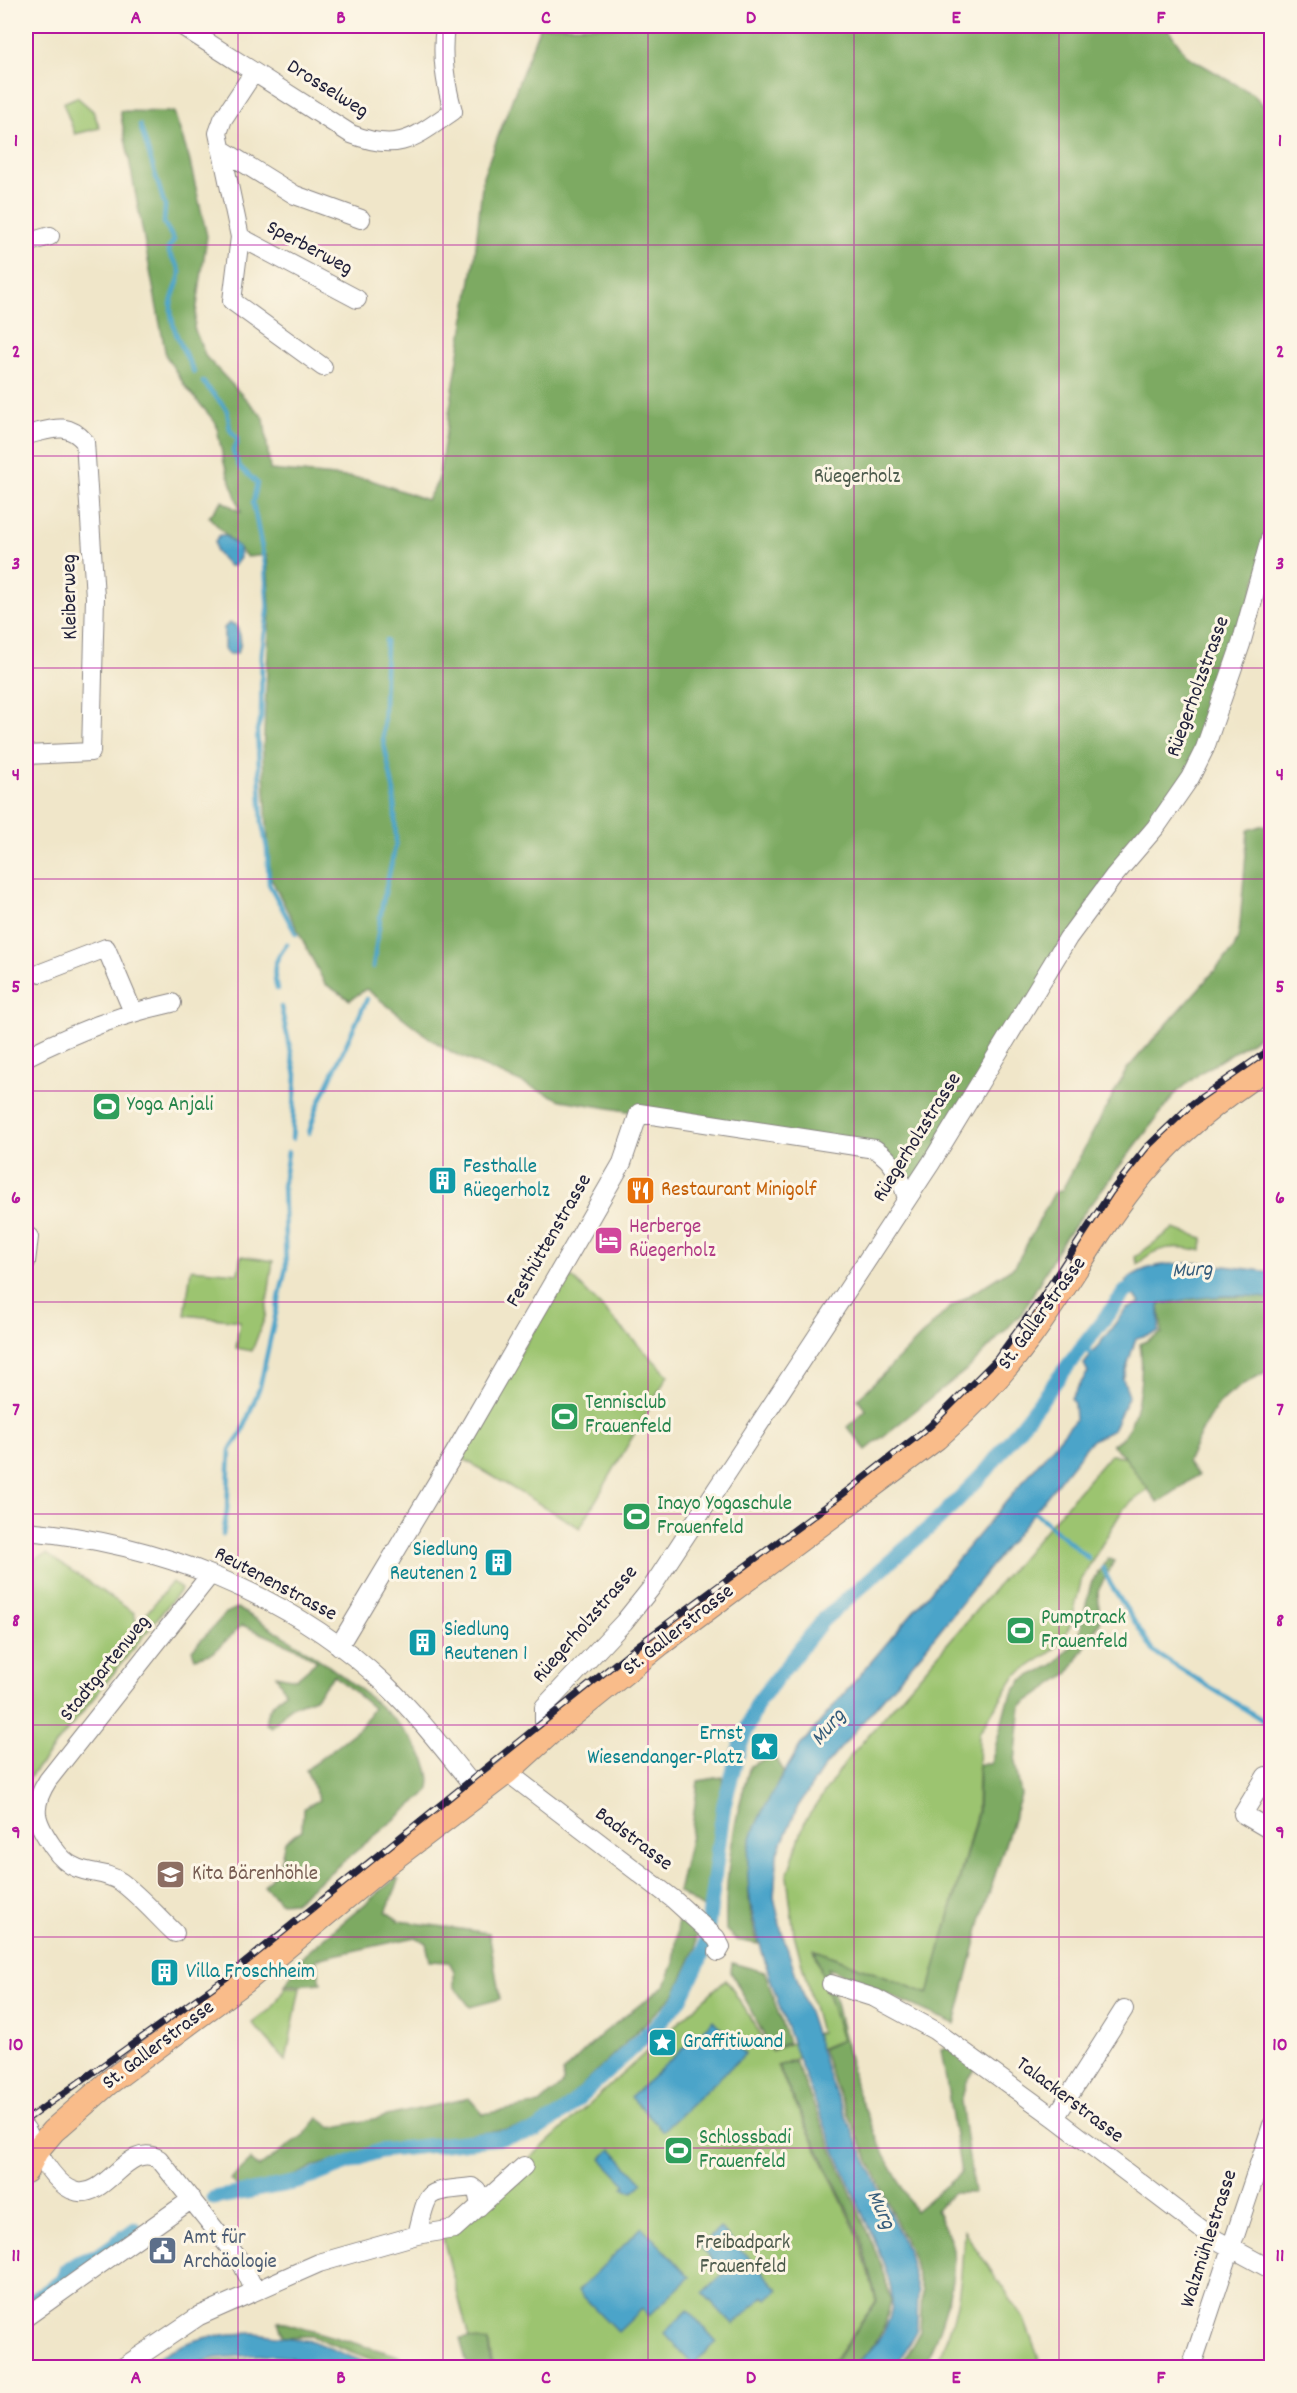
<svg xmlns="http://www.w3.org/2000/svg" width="1297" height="2393" viewBox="0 0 1297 2393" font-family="Dekko,sans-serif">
  <rect width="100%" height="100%" fill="#fcf5e5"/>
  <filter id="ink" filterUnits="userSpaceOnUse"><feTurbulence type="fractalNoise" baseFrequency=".0167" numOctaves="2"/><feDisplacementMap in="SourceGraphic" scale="12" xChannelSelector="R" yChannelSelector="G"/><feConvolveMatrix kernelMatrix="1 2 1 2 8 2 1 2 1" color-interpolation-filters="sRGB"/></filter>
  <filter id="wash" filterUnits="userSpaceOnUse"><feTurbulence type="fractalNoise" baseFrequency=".008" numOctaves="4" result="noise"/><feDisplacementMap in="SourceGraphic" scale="24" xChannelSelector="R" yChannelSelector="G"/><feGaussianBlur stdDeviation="1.35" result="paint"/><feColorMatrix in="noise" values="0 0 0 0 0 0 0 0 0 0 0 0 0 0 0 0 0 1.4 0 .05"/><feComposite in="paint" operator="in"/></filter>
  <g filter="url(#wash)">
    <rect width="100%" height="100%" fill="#f0e6c9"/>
    <!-- green -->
    <path fill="#9cc46f" stroke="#5f7355" stroke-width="1.5" d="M77,97L93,111L100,128L75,134L63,103Z
      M1173,1229L1203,1238L1202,1251C1178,1245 1156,1245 1138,1264L1135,1257Z
      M241,1256L273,1261L265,1317L252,1351L236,1348L240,1321L185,1315L191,1269L238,1273Z
      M573,1278L668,1375L580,1528L460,1457L563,1279Z
      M1110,1455L1124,1456L1148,1489L1123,1509L1082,1578L1071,1623L1063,1639L1051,1652L1015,1676L979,1733L977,1812L928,1994L814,1949L842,2040L777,2066L858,2236L876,2301L836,2358L816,2368L493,2367L489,2344L469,2338L443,2238L726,1979L771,2051L820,2032L794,1934L787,1876L805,1821L846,1761Z
      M47,1554L134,1613L137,1625L172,1582L181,1589L26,1782V1573L37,1558Z
      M300,1987L286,2061L252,2023L272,2008L285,1988Z
      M964,2231L1024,2319L1042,2367H933C960,2319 961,2284 964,2231Z"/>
    <!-- forest -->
    <path fill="#7daa62" stroke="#50664e" stroke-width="1.5" d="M540,26H1166L1187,56L1253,94L1271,113V532L1205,748L1114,876L907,1199L883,1154L561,1100L453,1053L432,1040L366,989L350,1000L325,984L270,876L263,755L270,610L267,555L247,557L209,517L222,501L241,512L224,463L216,423L185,386L166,356L120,111L174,112L189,158L207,236L194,328L206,357L264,418L270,470L368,479L427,500L438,481L475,255L483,176Z
      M1264,825L1272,829L1271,1029L1200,1073L1175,1094L1064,1239L1022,1313L970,1367L866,1450L847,1427L866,1410L858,1399L948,1309L1015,1266L1054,1193L1062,1190L1127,1069L1233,950L1239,935L1248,830Z
      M1257,1296L1271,1299V1369C1215,1399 1214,1405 1187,1462L1198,1475L1158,1503L1124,1456L1112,1445C1116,1442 1123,1438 1126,1433C1140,1410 1144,1370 1140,1344L1162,1333L1159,1304L1205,1297Z
      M1108,1558L1114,1561L1098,1591L1100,1622L1069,1673L1021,1706L1015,1762L1021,1795L984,1909L955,2024L828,1968L856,2089L884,2154L915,2211L961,2173L941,2049L947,2047L976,2068L966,2083L961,2102L974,2193H953L936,2210C941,2222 951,2237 953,2249C957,2283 939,2338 922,2367H900L920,2331L922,2291L911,2254L834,2083L822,2049L842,2040L815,1950L928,1994L978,1812L979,1764H991L1007,1702L1022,1680L1053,1665L1078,1640L1091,1583Z
      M237,1608C281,1633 449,1733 428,1792L294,1902L281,1903L264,1886L279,1868L285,1841L302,1830L303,1809L319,1800L306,1770L360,1728L373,1708L334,1675L315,1698L290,1707L272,1727L266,1724C264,1710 276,1701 285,1692L276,1675L296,1679L317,1661L298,1649L242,1625L213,1653L195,1658L192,1650L226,1613Z
      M774,1755L784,1771C753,1830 737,1878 758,1944L736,1940L726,1930C724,1874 734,1819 750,1766Z
      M723,1777L705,1909L678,1892L691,1835L698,1781Z
      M396,1878L399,1881L386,1912L400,1921L489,1933L500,1999L470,2007L454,1986V1971L449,1962L430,1961L426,1943L416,1937L316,1959L321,1983L285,1986L303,1956Z
      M679,1913L696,1926V1948L675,1994L560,2107L533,2125L375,2149L312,2167L280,2183L240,2189L230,2180L251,2160L259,2167L305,2134L318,2118L332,2128L469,2098L483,2114L540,2104L563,2083V2072L602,2034L665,1985L674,1963Z
      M732,1963L765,1972L788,2043L771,2049L731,1972Z
      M795,2061L880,2262L891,2299L885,2325L869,2352L850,2367H819L837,2359L877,2301L860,2236L778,2066Z
      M278,2321L400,2356L401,2367H391L311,2336L283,2337Z
      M469,2338L488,2342L491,2367H468L460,2339Z
      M262,2359L272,2367H183L216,2361Z"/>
    <!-- water -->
    <path fill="#4ca4c9" stroke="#376382" stroke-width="1.5" d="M220,535H224L239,547L240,558L234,566H229L216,552L215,541Z
      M229,623L236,625C241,635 243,646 236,654H229L224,649V628Z
      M1201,1263L1271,1272V1299C1235,1292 1195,1298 1159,1304V1332L1136,1338L1123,1379L1129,1395L1113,1430L1092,1440L923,1651L822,1770L797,1808L777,1855L774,1897L781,1929L831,2083L908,2253L918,2292L917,2329L896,2367H852C872,2351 893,2327 892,2299C892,2274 865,2221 855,2197C826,2129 798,2063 775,1993C760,1946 743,1898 749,1847C753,1821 786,1770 800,1746L1075,1420L1074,1404L1071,1398L1088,1372L1084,1364L1126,1309L1140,1303L1125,1281C1148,1262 1173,1264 1201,1263Z
      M713,2020L745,2054L663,2131L631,2097Z
      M611,2149L643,2183L633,2192L623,2187L626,2185L601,2159Z
      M642,2227L690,2277L649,2316L642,2309L618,2332L578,2291Z
      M720,2228L778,2289L767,2299L764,2296L733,2325L703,2293L724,2273L700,2247Z
      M688,2310L717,2342L693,2364L664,2333Z
      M256,2333L312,2341L377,2367H316L290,2357L255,2355L216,2358L178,2367H140C186,2340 202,2334 256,2333Z"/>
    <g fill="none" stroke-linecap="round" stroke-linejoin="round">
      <!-- stream -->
      <path stroke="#4ca4c9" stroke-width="4.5" d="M140,125L165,206L164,223L174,240L168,249C169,259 180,263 180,273C179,284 172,294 171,305C170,329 184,351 194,372
        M203,382L227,410L230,430L237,438V443L233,451L239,466L257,483L253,503L265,564L268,612L262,652L261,718L257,730L262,823L267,848L269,884L296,934
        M373,967L382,906L396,843L394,792L383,739L386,640
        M277,989C272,969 274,961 287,944
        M281,1007L296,1075L292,1139
        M309,1133L316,1110L367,999
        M1083,1346L1097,1359
        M1031,1509L1088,1558
        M223,1535L227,1511L230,1450L242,1433L260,1386L286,1267L283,1185L288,1152
        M1103,1568L1111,1585L1154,1652L1272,1726"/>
      <!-- canal -->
      <path stroke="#4ca4c9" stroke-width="15" d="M214,2198L298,2182L379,2151L500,2138L535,2131L564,2112L663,2019L681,1999L705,1949L724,1804L740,1746L758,1702L823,1620L938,1520L987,1470L1125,1292L1148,1280
        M84,2266L135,2229
        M26,2306L63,2280L66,2270L77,2263L92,2257"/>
    </g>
  </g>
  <g filter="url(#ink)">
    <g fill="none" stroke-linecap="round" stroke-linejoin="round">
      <defs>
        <path id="minor" d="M182,26L351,134C399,153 414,138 453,111C445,82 441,56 445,26
          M254,72L223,119L218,133L240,237L232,301L323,367
          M221,149L295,195L361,219
          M240,237L357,299
          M26,243L50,236
          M26,435C51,430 66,420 85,442L95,597L91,752L26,755
          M41,973L106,948L133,1012
          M26,1057C73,1033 120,1014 172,1003
          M26,1262L29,1237
          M26,1531C155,1542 288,1593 384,1683C419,1716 448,1755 479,1793
          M339,1646L454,1454L622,1163L639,1113L875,1149C894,1161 901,1177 907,1199
          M552,1731L544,1722V1707L624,1622L652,1587L931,1163L1068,938L1114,876L1156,827L1190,778L1205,748L1241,644L1272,532
          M507,1772L673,1899L716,1938L721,1947L718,1952
          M1266,1776L1243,1814L1272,1831
          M175,1933C157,1916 140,1896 121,1882C107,1872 92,1874 77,1868C66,1864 59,1856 53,1847C35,1821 30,1808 48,1780L210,1575
          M831,1984L875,1998L934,2030L1055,2118L1213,2238L1272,2270
          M1055,2118L1124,2009
          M26,2129C92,2267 113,2132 159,2159L241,2262L255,2291
          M417,2235C429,2187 424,2193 472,2187L477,2191L480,2206
          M26,2317L192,2199
          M122,2368L199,2316L319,2263L417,2235L454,2229L524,2166
          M1191,2368L1272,2125"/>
        <path id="major" d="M26,2171L36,2151L53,2131L108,2083L245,1981L387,1863L507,1772L552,1731L661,1643L936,1438C970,1408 1002,1375 1029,1338C1069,1284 1100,1224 1143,1173C1180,1129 1224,1095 1272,1064"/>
      </defs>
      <!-- minor casing -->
      <use href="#minor" stroke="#898482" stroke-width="20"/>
      <!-- major casing -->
      <use href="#major" stroke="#898482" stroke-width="26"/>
      <!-- minor -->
      <use href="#minor" stroke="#fff" stroke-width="18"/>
      <!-- major -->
      <use href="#major" stroke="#f9bc8a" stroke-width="24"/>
      <defs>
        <path id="rail" d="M26,2120L227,1977L641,1643L851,1488L930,1426L996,1360L1045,1293L1111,1192L1146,1148L1193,1103L1272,1048"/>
      </defs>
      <!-- rail casing -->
      <use href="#rail" stroke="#22223b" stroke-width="7"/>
      <!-- rail -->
      <use href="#rail" stroke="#fcf5e5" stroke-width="4.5" stroke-dasharray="14" stroke-linecap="butt"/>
    </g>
  </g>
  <!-- grid -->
  <path fill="none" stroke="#b5179e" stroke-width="1.5" stroke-opacity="0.55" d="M238,26V2368M443,26V2368M648,26V2368M854,26V2368M1059,26V2368M26,245H1272M26,456H1272M26,668H1272M26,879H1272M26,1091H1272M26,1302H1272M26,1514H1272M26,1725H1272M26,1937H1272M26,2148H1272"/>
  <!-- icons -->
  <defs>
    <symbol id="stadium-square" viewBox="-11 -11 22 22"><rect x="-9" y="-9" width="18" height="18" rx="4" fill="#2e9e5b" stroke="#fcf5e5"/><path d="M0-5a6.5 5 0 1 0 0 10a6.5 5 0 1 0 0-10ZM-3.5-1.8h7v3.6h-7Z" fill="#fff"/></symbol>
    <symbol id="building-square" viewBox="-11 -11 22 22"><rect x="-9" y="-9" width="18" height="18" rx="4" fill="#0f9aa8" stroke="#fcf5e5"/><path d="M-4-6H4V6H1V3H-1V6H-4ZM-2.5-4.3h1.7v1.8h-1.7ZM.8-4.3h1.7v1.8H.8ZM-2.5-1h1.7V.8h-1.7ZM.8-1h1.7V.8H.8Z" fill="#fff"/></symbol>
    <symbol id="restaurant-square" viewBox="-11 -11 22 22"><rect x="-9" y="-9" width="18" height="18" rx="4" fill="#e8710a" stroke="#fcf5e5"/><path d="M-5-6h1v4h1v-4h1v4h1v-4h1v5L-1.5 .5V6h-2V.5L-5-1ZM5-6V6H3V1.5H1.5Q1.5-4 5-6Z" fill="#fff"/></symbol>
    <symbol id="hotel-square" viewBox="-11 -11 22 22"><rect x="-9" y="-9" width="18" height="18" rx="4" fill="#d1479c" stroke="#fcf5e5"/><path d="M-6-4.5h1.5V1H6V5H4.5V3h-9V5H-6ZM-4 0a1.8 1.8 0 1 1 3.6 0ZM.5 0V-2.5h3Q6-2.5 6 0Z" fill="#fff"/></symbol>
    <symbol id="sight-square" viewBox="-11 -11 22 22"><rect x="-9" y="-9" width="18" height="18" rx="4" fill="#0f9aa8" stroke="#fcf5e5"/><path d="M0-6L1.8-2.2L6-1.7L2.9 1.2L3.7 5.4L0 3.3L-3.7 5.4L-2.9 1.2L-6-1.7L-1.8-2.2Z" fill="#fff"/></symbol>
    <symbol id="school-square" viewBox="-11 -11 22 22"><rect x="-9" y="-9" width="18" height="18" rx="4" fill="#8d6e63" stroke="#fcf5e5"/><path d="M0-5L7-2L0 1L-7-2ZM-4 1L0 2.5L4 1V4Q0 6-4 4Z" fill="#fff"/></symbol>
    <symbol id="civic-square" viewBox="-11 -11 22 22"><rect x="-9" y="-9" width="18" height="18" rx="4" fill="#5c6f8a" stroke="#fcf5e5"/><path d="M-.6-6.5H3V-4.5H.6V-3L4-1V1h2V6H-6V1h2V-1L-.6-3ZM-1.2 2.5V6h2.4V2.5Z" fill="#fff"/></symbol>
  </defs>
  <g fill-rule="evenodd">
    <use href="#stadium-square" x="90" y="1090" width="33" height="33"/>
    <use href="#building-square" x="426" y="1164" width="33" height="33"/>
    <use href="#restaurant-square" x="624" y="1174" width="33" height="33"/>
    <use href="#hotel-square" x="592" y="1224" width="33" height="33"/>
    <use href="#stadium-square" x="548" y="1400" width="33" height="33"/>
    <use href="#stadium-square" x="620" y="1500" width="33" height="33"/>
    <use href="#building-square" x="482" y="1546" width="33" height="33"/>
    <use href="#stadium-square" x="1004" y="1614" width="33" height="33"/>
    <use href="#building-square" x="406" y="1626" width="33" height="33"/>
    <use href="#sight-square" x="748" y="1730" width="33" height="33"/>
    <use href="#school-square" x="154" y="1858" width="33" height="33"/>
    <use href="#building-square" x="148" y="1956" width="33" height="33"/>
    <use href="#sight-square" x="646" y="2026" width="33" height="33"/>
    <use href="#stadium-square" x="662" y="2134" width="33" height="33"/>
    <use href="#civic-square" x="146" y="2234" width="33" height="33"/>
  </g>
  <g text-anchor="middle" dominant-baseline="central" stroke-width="6" stroke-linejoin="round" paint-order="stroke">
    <!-- street labels -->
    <g font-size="21" fill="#22223b" stroke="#fcf5e5">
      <text transform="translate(327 90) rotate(32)">Drosselweg</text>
      <text transform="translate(309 249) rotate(28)">Sperberweg</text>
      <text transform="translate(71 597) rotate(-91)">Kleiberweg</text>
      <text transform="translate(1199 687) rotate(-70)">Rüegerholzstrasse</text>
      <text transform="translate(918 1138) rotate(-58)">Rüegerholzstrasse</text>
      <text transform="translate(550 1241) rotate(-60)">Festhüttenstrasse</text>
      <text transform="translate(1043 1314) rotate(-54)">St. Gallerstrasse</text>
      <text transform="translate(275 1585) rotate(28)">Reutenenstrasse</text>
      <text transform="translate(586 1625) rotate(-49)">Rüegerholzstrasse</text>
      <text transform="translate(679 1631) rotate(-38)">St. Gallerstrasse</text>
      <text transform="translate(106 1669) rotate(-51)">Stadtgartenweg</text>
      <text transform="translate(633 1840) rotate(37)">Badstrasse</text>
      <text transform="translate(159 2046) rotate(-37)">St. Gallerstrasse</text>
      <text transform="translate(1069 2101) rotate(37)">Talackerstrasse</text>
      <text transform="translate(1210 2239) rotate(-72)">Walzmühlestrasse</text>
    </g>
    <!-- park labels -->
    <g font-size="21" fill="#4d5b4d" stroke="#fcf5e5">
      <text x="857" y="478">Rüegerholz</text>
      <text x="743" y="2244">Freibadpark<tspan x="743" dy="24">Frauenfeld</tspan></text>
    </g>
    <!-- leisure labels -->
    <g font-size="21" fill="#27864d" stroke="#fcf5e5" text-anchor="start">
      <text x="127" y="1106">Yoga Anjali</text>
      <text x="585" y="1404">Tennisclub<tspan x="585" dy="24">Frauenfeld</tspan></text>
      <text x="657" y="1505">Inayo Yogaschule<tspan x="657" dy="24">Frauenfeld</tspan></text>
      <text x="1041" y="1619">Pumptrack<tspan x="1041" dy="24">Frauenfeld</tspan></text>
      <text x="699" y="2139">Schlossbadi<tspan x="699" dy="24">Frauenfeld</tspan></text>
    </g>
    <!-- culture labels -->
    <g font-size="21" fill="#0d838f" stroke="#fcf5e5" text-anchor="start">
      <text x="463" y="1168">Festhalle<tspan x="463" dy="24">Rüegerholz</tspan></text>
      <text x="478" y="1551" text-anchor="end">Siedlung<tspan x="478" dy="24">Reutenen 2</tspan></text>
      <text x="444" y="1631">Siedlung<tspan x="444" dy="24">Reutenen 1</tspan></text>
      <text x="743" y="1735" text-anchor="end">Ernst<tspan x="743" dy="24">Wiesendanger-Platz</tspan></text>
      <text x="186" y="1973">Villa Froschheim</text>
      <text x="683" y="2043">Graffitiwand</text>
    </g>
    <!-- food labels -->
    <g font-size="21" fill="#c56008" stroke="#fcf5e5" text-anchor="start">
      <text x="661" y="1191">Restaurant Minigolf</text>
    </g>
    <!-- hotel labels -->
    <g font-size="21" fill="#b23c85" stroke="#fcf5e5" text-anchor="start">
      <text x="629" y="1228">Herberge<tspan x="629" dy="24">Rüegerholz</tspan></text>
    </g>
    <!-- education labels -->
    <g font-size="21" fill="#785e54" stroke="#fcf5e5" text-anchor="start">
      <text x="192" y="1875">Kita Bärenhöhle</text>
    </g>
    <!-- service labels -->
    <g font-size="21" fill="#4e5e75" stroke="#fcf5e5" text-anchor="start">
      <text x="183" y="2239">Amt für<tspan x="183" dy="24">Archäologie</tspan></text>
    </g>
    <!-- water labels -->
    <g font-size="22" font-style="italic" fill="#355c7b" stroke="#fcf5e5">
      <text transform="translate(1192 1271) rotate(-3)">Murg</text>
      <text transform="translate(829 1728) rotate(-50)">Murg</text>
      <text transform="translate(880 2210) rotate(65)">Murg</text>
    </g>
  </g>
  <!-- margin -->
  <rect width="1297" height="2393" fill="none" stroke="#fcf5e5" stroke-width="66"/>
  <rect x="33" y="33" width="1231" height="2327" fill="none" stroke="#b5179e" stroke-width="2"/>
  <g font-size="20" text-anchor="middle" font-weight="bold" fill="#b5179e">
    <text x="136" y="23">A</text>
    <text x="341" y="23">B</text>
    <text x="546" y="23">C</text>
    <text x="751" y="23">D</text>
    <text x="956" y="23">E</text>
    <text x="1161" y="23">F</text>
    <text x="16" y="146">1</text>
    <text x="1280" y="146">1</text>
    <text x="16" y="357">2</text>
    <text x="1280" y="357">2</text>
    <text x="16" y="569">3</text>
    <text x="1280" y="569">3</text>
    <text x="16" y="780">4</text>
    <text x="1280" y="780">4</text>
    <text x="16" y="992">5</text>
    <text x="1280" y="992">5</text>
    <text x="16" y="1203">6</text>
    <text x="1280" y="1203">6</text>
    <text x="16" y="1415">7</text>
    <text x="1280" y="1415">7</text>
    <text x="16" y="1626">8</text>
    <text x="1280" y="1626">8</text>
    <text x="16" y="1838">9</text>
    <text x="1280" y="1838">9</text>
    <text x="16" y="2050">10</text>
    <text x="1280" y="2050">10</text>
    <text x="16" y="2261">11</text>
    <text x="1280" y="2261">11</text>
    <text x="136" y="2383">A</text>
    <text x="341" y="2383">B</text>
    <text x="546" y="2383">C</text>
    <text x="751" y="2383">D</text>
    <text x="956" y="2383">E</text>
    <text x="1161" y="2383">F</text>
  </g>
</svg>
